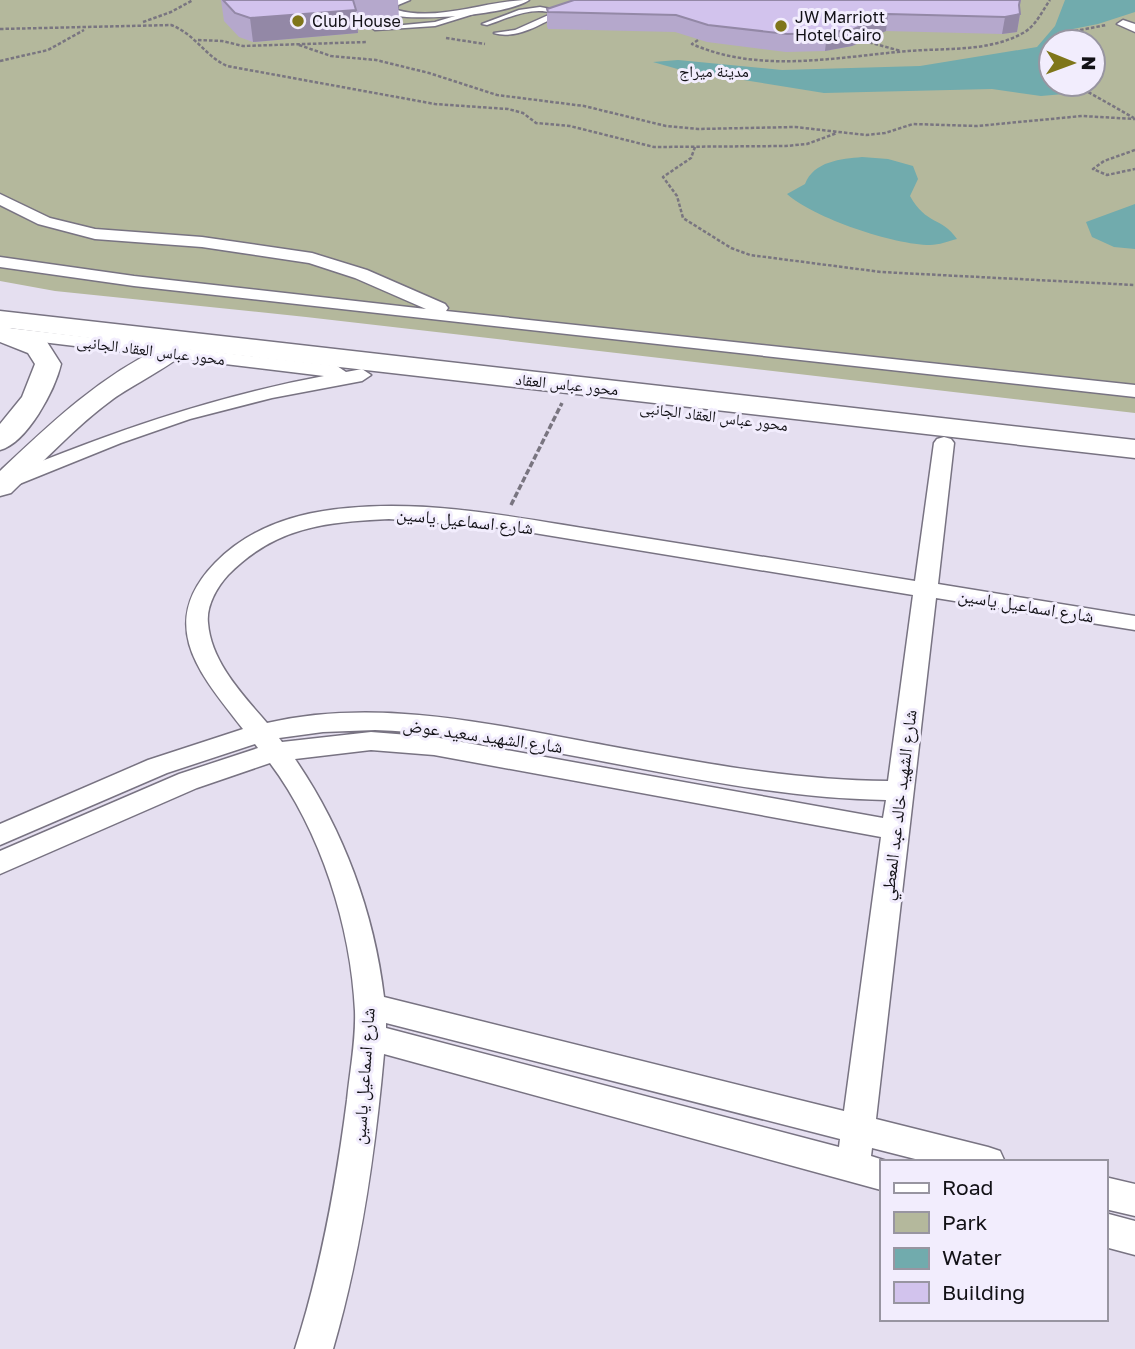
<svg xmlns="http://www.w3.org/2000/svg" width="1135" height="1349" viewBox="0 0 1135 1349" font-family="'Golos Text','Noto Naskh Arabic',sans-serif">
  <rect width="100%" height="100%" fill="#e5dff0"/>
  <!-- green -->
  <path fill="#b4b89c" fill-rule="evenodd" d="M0,0H1135V413L306,317L55,291L0,281ZM1051,42H1093V84H1051Z"/>
  <!-- water -->
  <path fill="#71abad" d="M1065,0H1135V12L1098,24L1058,32L1046,46L1044,54L1051,65V84H1064V94L1041,96L992,89L824,93L681,70L653,62L678,60L782,70L920,66L1037,47L1055,26Z
    M862,157L888,159L913,166L918,179L910,196C926,225 942,217 957,239C949,241 939,245 930,245C895,245 813,218 787,194L805,184C814,161 841,159 862,157Z
    M1135,204V249L1114,247L1092,237L1086,222Z"/>
  <g fill="none" stroke-linecap="round" stroke-linejoin="round">
    <defs>
      <path id="lane" d="M540,7L551,9L561,13C543,24 515,40 494,33L515,30L553,13C531,6 508,18 487,25L482,24L519,10Z
        M475,10L477,13L435,26L375,30L372,28L435,22Z"/>
      <path id="street" d="M391,0H410L398,5L397,10C439,22 487,0 529,0C508,15 413,22 387,14V3Z
        M1123,20L1135,24V32L1117,24Z
        M0,194L50,218L95,229L202,237L312,253L367,270L445,304L448,308L446,311L1135,385V397L134,286L0,267V257L134,276L426,309L355,278L309,263L202,247L95,239L38,224L0,205Z
        M0,327L337,366L346,372L362,369L371,375L362,381L272,398L190,419L121,443L2,491L0,478C106,434 211,397 324,376L0,337Z
        M944,437L951,439L954,443L938,584L1135,616V630L936,598L876,1119L988,1147L1000,1151L1005,1162H927L872,1148L871,1156L890,1162H881V1190L384,1054C375,1154 361,1253 333,1349H295C321,1268 336,1185 347,1100C350,1070 356,1041 355,1011C351,927 321,831 270,763L197,788L0,874V851L179,774L258,748L255,744L167,773L0,845V824L148,760L243,729C201,675 155,625 215,563C250,527 298,512 348,508C433,500 518,518 601,531C706,548 811,564 915,581L934,443L937,439ZM389,519L503,528L913,595L888,781C788,780 691,761 593,743C486,723 375,698 267,723C243,695 211,662 208,623C206,606 217,587 228,575C275,527 325,522 389,519ZM375,730C547,737 712,797 886,800L883,818L434,737L371,732L282,742L279,738L323,732ZM371,750L434,755L881,837L844,1111L384,997C374,912 343,829 295,759ZM386,1023L840,1139L839,1147L386,1028Z
        M1105,1177L1135,1184V1216L1105,1209Z
        M1105,1213L1135,1221V1255L1105,1247Z"/>
      <path id="secondary" d="M0,311L1135,440V458L183,349L185,352C179,361 128,388 113,399C76,426 44,461 11,493L0,496V471C51,423 99,377 162,347L9,328L47,342L61,364C55,390 27,443 0,450V424L22,397L35,364L28,353L0,342Z"/>
    </defs>
    <!-- lane casing -->
    <use href="#lane" stroke="#787382" stroke-width="3"/>
    <!-- street casing -->
    <use href="#street" stroke="#787382" stroke-width="3"/>
    <!-- secondary casing -->
    <use href="#secondary" stroke="#787382" stroke-width="3"/>
    <!-- path-far1 -->
    <path stroke="#797580" stroke-width="2.5" stroke-dasharray="3.5 2" stroke-linecap="butt" d="M143,22L171,12L193,0
      M0,29L171,25C195,34 205,56 227,66L435,104L508,109L523,113L536,123L570,126L654,147L786,146L807,144L837,133
      M446,38L485,44
      M198,40L222,41L243,46L367,42
      M698,40L692,44C760,74 837,57 908,51C946,48 989,52 1023,33C1036,26 1042,11 1050,0
      M864,41L901,51
      M1057,42L1065,33L1106,25
      M299,45L331,56L376,60L429,73L497,95L584,106L666,126L698,129L795,127L866,135L885,133L913,124L977,126L1082,116L1135,119
      M0,61L48,50L84,30
      M1074,84L1134,118
      M695,147L691,158L663,177L677,196L683,218L731,248L750,255L881,272L1135,285
      M1135,150L1104,161L1093,169L1107,175L1135,169"/>
    <!-- path -->
    <path stroke="#797580" stroke-width="3.5" stroke-dasharray="6 2.5" stroke-linecap="butt" d="M511,505L562,403"/>
    <!-- lane -->
    <use href="#lane" fill="#fff" fill-rule="evenodd"/>
    <!-- street -->
    <use href="#street" fill="#fff" fill-rule="evenodd"/>
    <!-- secondary -->
    <use href="#secondary" fill="#fff" fill-rule="evenodd"/>
  </g>
  <!-- wall -->
  <path fill="#b5a8cc" d="M221,0H398L399,19L357,21L358,33L253,42L239,37L224,21Z
    M1021,0L1019,7L1020,14L1017,32L1002,34L886,31L852,46L825,51L786,52L707,42L675,32L548,29L547,26V9Z"/>
  <!-- shaded-wall -->
  <path fill="#9388a6" d="M1020,0L1017,15L1020,14L1017,32L1002,34L1005,17Z
    M356,10L358,33L253,42L250,18Z
    M888,14L886,31L852,46L825,51L827,33Z"/>
  <!-- building -->
  <path fill="#d2c3ed" stroke="#9388a6" stroke-width="2" d="M223,0H353L356,10L250,18L235,13Z
    M574,0H1020L1019,5L1020,14L1005,17L888,14L854,29L827,33L787,34L708,25L676,15L548,12L547,9Z"/>
  <!-- markers -->
  <g fill="#7f761a" stroke="#f2edfd" stroke-width="2.5">
    <circle cx="298" cy="21" r="7"/>
    <circle cx="781" cy="26" r="7"/>
  </g>
  <g text-anchor="middle" dominant-baseline="central" stroke-width="6" stroke-linejoin="round" paint-order="stroke">
    <!-- far-poi labels -->
    <g font-size="16" fill="#121116" stroke="#f2edfd" text-anchor="start">
      <text x="795" y="17">JW Marriott<tspan x="795" dy="18">Hotel Cairo</tspan></text>
      <text x="312" y="21">Club House</text>
    </g>
    <!-- far-neighbourhood labels -->
    <g font-size="16" fill="#121116" stroke="#f2edfd">
      <text x="714" y="71">مدينة ميراج</text>
    </g>
    <!-- far-street labels -->
    <g font-size="16" fill="#121116" stroke="#f2edfd">
      <text transform="translate(151 350) rotate(7)">محور عباس العقاد الجانبى</text>
      <text transform="translate(567 384) rotate(6)">محور عباس العقاد</text>
      <text transform="translate(714 416) rotate(7)">محور عباس العقاد الجانبى</text>
    </g>
    <!-- street labels -->
    <g font-size="18" fill="#121116" stroke="#f2edfd">
      <text transform="translate(465 520) rotate(6)">شارع اسماعيل ياسين</text>
      <text transform="translate(1026 605) rotate(9)">شارع اسماعيل ياسين</text>
      <text transform="translate(483 735) rotate(8)">شارع الشهيد سعيد عوض</text>
      <text transform="translate(898 805) rotate(-83)">شارع الشهيد خالد عبد المعطي</text>
      <text transform="translate(363 1076) rotate(-86)">شارع اسماعيل ياسين</text>
    </g>
  </g>
  <!-- legend -->
  <rect x="880" y="1160" width="228" height="161" fill="#f2edfd" stroke="#9895a1" stroke-width="2"/>
  <rect x="894" y="1183" width="35" height="10" fill="#ffffff" stroke="#9895a1" stroke-width="2"/>
  <text x="942" y="1195" font-size="21" fill="#121116">Road</text>
  <rect x="894" y="1212" width="35" height="21" fill="#b4b89c" stroke="#9895a1" stroke-width="2"/>
  <text x="942" y="1230" font-size="21" fill="#121116">Park</text>
  <rect x="894" y="1248" width="35" height="21" fill="#71abad" stroke="#9895a1" stroke-width="2"/>
  <text x="942" y="1265" font-size="21" fill="#121116">Water</text>
  <rect x="894" y="1282" width="35" height="21" fill="#d2c3ed" stroke="#9895a1" stroke-width="2"/>
  <text x="942" y="1300" font-size="21" fill="#121116">Building</text>
  <!-- north arrow -->
  <g transform="translate(1072 63) rotate(91)"><circle r="33" fill="#f2edfd" stroke="#9895a1" stroke-width="2"/>
  <path d="M0-5L12 26L0 18L-12 26Z" fill="#7f761a"/>
  <text y="-10" font-size="19" font-weight="bold" text-anchor="middle" fill="#121116">N</text>
  </g>
</svg>
